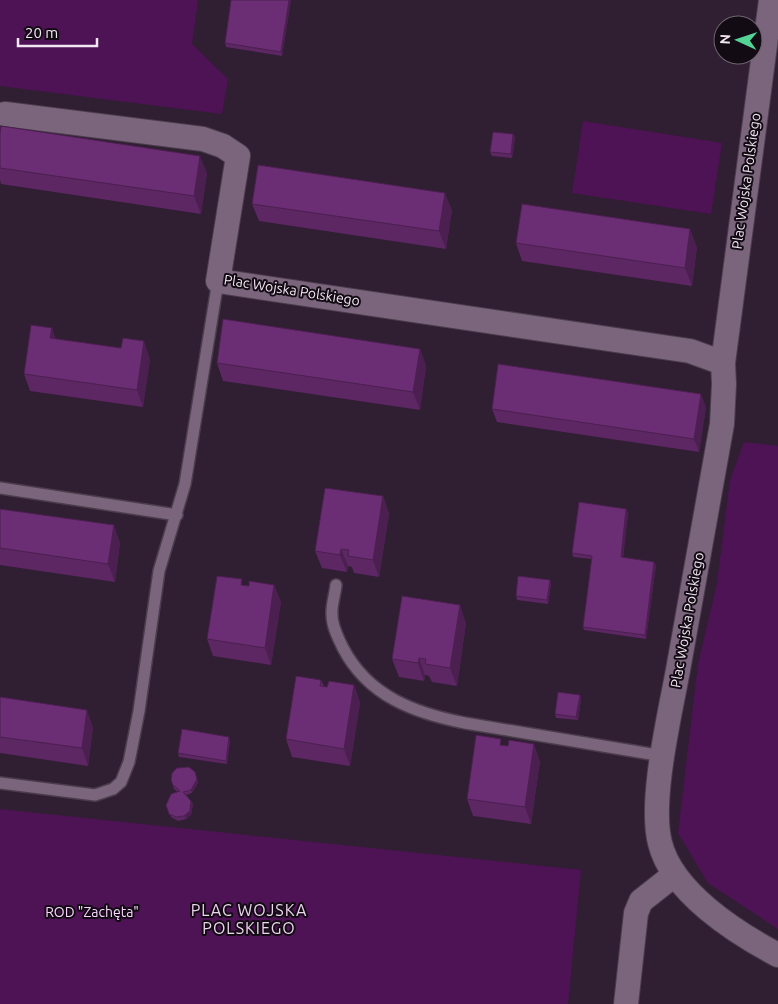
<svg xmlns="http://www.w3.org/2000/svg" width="778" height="1004" viewBox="0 0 778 1004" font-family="Ubuntu,sans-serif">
  <rect width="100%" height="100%" fill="#301e32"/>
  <!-- green -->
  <path fill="#4e1355" d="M0,0H198L192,44L228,79L222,114L0,86Z
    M583,121L722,143L711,214L572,193Z
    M744,442L778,446V929L708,883L678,833L698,664L717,583L730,480Z
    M0,809L581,870L568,1004H0Z"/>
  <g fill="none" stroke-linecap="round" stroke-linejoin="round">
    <defs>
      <path id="lane" d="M0,488L177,515
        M336,585C335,595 331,606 332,615C332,626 338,638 343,648C368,696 414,713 465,723L663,756
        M0,783L95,795L113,789L121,782L129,762L139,711L159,571L185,484L218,281"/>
      <path id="street" d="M771,0L723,363L724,384L722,424C708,506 693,588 678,670C670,714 649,801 660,843C672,892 736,933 778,955
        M5,114L203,139L223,146L238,156L218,281L690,351L723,363
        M626,1004L636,913L641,901L674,875"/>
    </defs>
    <!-- lane casing -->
    <use href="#lane" stroke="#4c3d4d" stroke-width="14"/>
    <!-- street casing -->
    <use href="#street" stroke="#4c3d4d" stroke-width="26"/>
    <!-- lane -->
    <use href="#lane" stroke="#7a657d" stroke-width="11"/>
    <!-- street -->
    <use href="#street" stroke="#7a657d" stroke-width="24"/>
  </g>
  <!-- wall -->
  <path fill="#5c2763" d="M291,0L282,56L226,47L225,43Z
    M0,134L207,173L201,214L1,184L0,180Z
    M513,134L515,138L512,158L492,156L490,152Z
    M252,204L452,210L446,249L259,221Z
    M516,243L697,247L692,286L522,261Z
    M55,339L150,359L143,407L30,391L24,374Z
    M420,349L426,366L420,410L223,381L217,363Z
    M706,407L699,452L497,422L492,409Z
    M383,496L389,514L379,577L354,573L352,567L348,566L347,572L322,568L315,551Z
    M0,509L120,543L115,582L0,565Z
    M626,509L628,513L623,557L656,565L646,639L584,630L583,627L592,559L573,557L572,553Z
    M550,580L551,584L548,604L517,600L516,596Z
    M274,585L281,602L271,665L213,656L207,639L244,586H249Z
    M466,623L457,686L432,682L429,676L425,675L424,681L399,677L392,659Z
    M321,680L324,686L327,687L354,685L360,703L350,766L292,757L286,739Z
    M580,695L581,699L578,720L556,718L555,714Z
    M0,697L93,727L88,766L0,753Z
    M230,741L227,764L179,757L178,753Z
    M540,761L531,824L473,816L467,799Z
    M195,772L198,783L192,793L186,795L191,801L193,804L191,815L186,819L178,821L171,817L166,805L178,792L174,789L171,780Z"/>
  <!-- shaded-wall -->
  <path fill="#4b2050" d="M289,0H291L282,56L281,52Z
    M513,134L515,138L512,158L511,154Z
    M200,156L207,173L201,214L194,196Z
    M445,193L452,210L446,249L439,231Z
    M690,229L697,247L692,286L685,268Z
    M52,328L58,346L50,338Z
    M144,341L150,359L143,407L137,390Z
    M420,349L426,366L420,410L413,392Z
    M701,394L706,407L699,452L694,439Z
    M383,496L389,514L379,577L373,560Z
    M626,509L628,513L623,560L621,557Z
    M114,525L120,543L115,582L108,564Z
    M341,549L348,566L347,572L340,555Z
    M654,562L656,565L646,639L645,635Z
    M550,580L551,584L548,604L547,600Z
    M274,585L281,602L271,665L265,648Z
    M460,605L466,623L457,686L450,668Z
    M419,658L425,675L424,681L418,663Z
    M354,685L360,703L350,766L344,749Z
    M580,695L581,699L578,720L576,717Z
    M87,710L93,727L88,766L82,748Z
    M229,737L230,741L227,764L226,761Z
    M534,744L540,761L531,824L525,807Z
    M197,779L198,783L192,793L191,790Z
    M191,801L193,804L191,815L186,819L184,816Z"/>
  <!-- building -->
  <path fill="#6b2d73" stroke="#4b2050" d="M231,0H289L281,52L225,43Z
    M1,126L200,156L194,196L0,168V134Z
    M493,132L513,134L511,154L490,152Z
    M258,165L445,193L439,231L252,204Z
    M522,204L690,229L685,268L516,243Z
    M223,319L420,349L413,392L217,363Z
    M31,325L52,328L50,338L121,348L123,338L144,341L137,390L24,374Z
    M498,364L701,394L694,439L492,409Z
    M325,488L383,496L373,560L348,556L349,550L341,549L340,555L315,551Z
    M579,502L626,509L621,557L654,562L645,635L583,627L592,556L572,553Z
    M0,509L114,525L108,564L0,548Z
    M217,576L242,579L241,585L249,586V581L274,585L265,648L207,639Z
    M518,576L550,580L547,600L516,596Z
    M402,596L460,605L450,668L425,664L426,659L419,658L418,663L392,659Z
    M296,676L321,680L320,686L327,687L329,681L354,685L344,749L286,739Z
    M558,692L580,695L576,717L555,714Z
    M0,697L87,710L82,748L0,737Z
    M182,729L229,737L226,761L178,753Z
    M476,735L501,739L500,745L508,746L509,740L534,744L525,807L467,799Z
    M189,767L195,772L197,779L191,790L183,792L191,801L190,811L184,816L176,817L169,814L166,805L171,794L180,791L173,785L171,780L172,773L177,768Z"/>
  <g text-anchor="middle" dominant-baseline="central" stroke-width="4" stroke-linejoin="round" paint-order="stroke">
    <!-- street labels -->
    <g font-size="14" fill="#f2e6f3" stroke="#130b14">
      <text transform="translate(746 181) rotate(-82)">Plac Wojska Polskiego</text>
      <text transform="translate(292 290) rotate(9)">Plac Wojska Polskiego</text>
      <text transform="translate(687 620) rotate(-80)">Plac Wojska Polskiego</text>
    </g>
    <!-- park labels -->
    <g font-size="14" fill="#f9d6fd" stroke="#130b14">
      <text x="92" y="912">ROD "Zachęta"</text>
    </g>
    <!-- quarter labels -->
    <g font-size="16" letter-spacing="1" fill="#ecd3ee" stroke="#130b14">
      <text x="249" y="910">PLAC WOJSKA<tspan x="249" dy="18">POLSKIEGO</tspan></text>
    </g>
  </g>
  <!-- north arrow -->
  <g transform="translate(738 40) rotate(273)"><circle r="24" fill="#130b14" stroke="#6c636d"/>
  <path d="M0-4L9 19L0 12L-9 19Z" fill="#53d396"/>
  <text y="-8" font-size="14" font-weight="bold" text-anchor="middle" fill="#f2e6f3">N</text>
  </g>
  <!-- scale -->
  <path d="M18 38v8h79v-8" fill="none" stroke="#f2e6f3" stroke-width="2.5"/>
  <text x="25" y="38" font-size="15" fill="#f2e6f3" stroke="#130b14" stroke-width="4" paint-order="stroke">20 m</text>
</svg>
